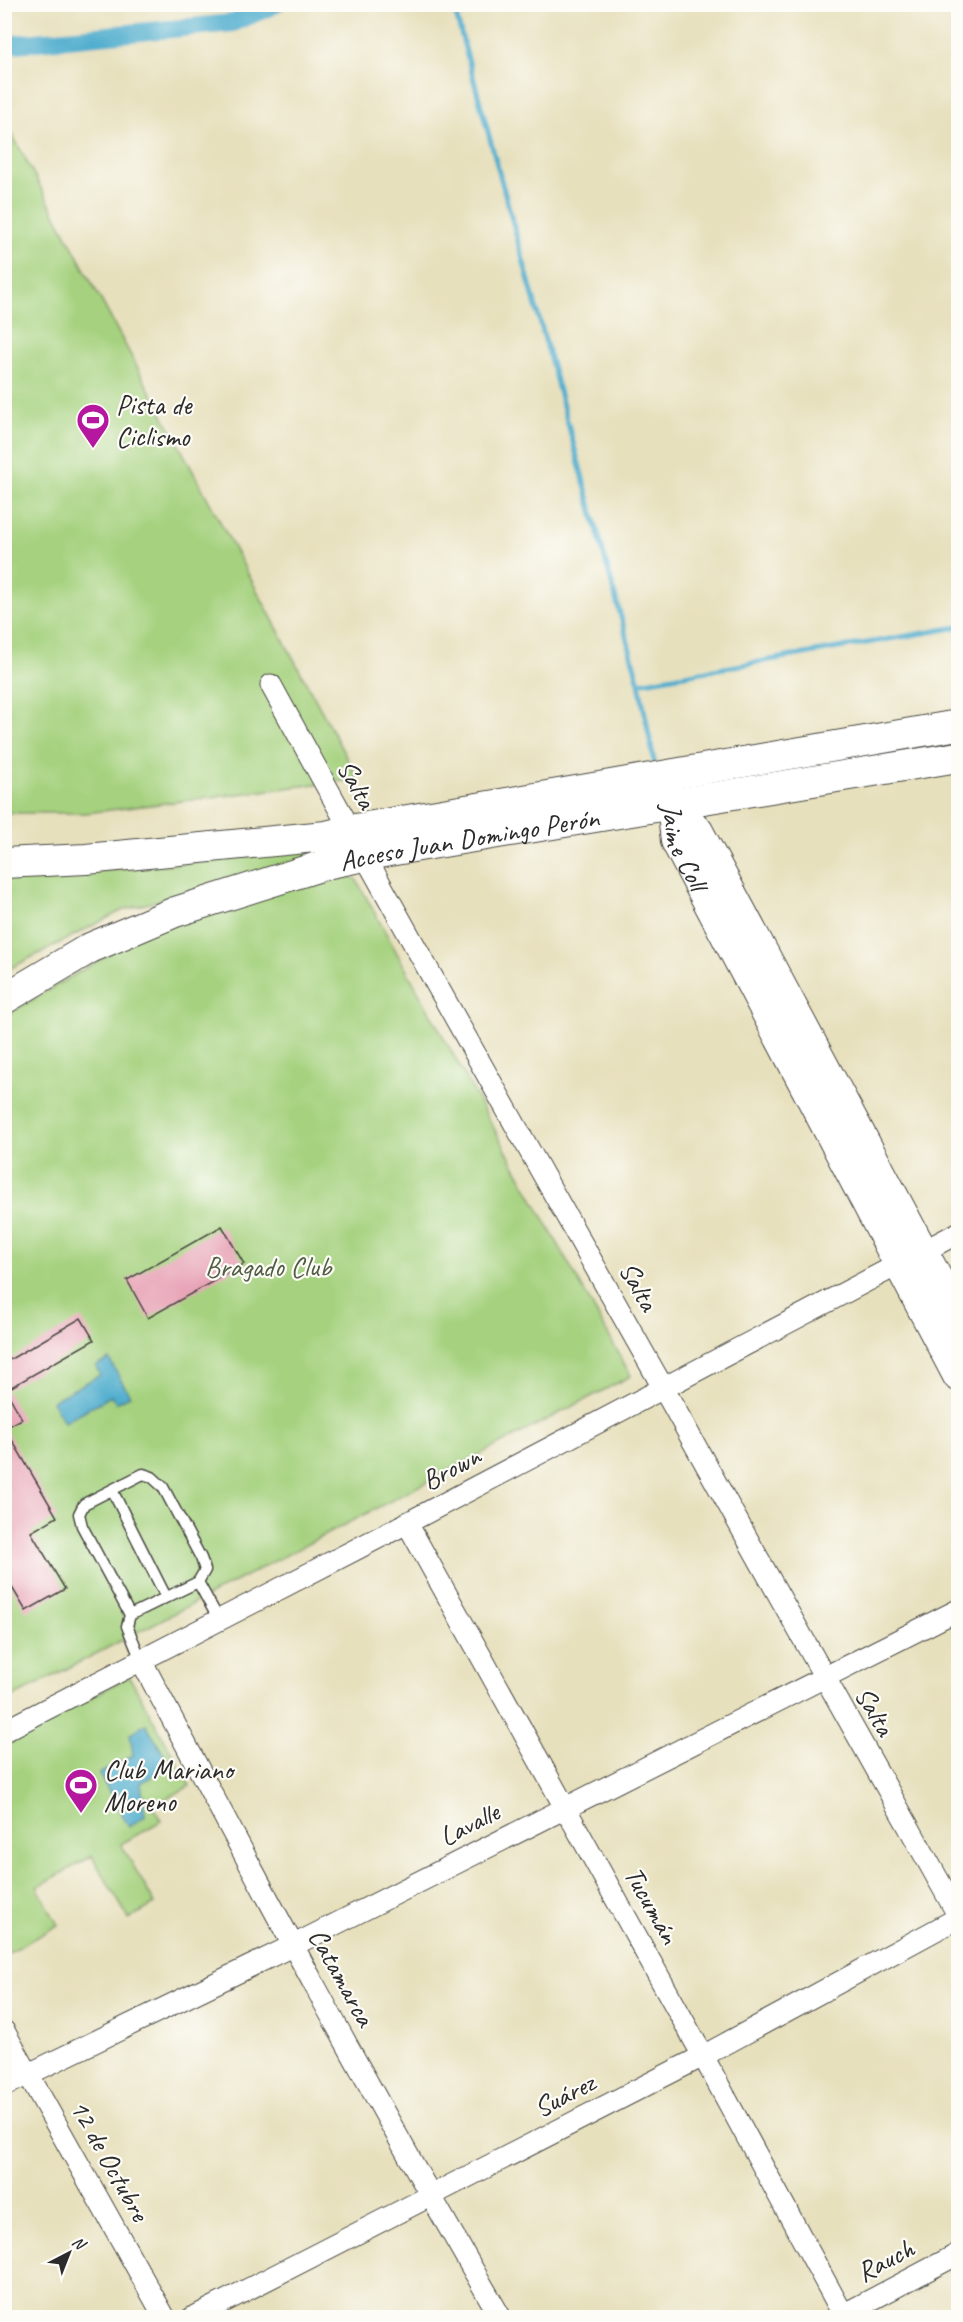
<svg xmlns="http://www.w3.org/2000/svg" width="963" height="2322" viewBox="0 0 963 2322" font-family="Caveat,sans-serif">
  <rect width="100%" height="100%" fill="#fdfcf7"/>
  <filter id="ink" filterUnits="userSpaceOnUse"><feTurbulence type="fractalNoise" baseFrequency=".0167" numOctaves="2"/><feDisplacementMap in="SourceGraphic" scale="12" xChannelSelector="R" yChannelSelector="G"/><feConvolveMatrix kernelMatrix="1 2 1 2 8 2 1 2 1" color-interpolation-filters="sRGB"/></filter>
  <filter id="wash" filterUnits="userSpaceOnUse"><feTurbulence type="fractalNoise" baseFrequency=".008" numOctaves="4" result="noise"/><feDisplacementMap in="SourceGraphic" scale="24" xChannelSelector="R" yChannelSelector="G"/><feGaussianBlur stdDeviation="1.35" result="paint"/><feColorMatrix in="noise" values="0 0 0 0 0 0 0 0 0 0 0 0 0 0 0 0 0 1.4 0 .05"/><feComposite in="paint" operator="in"/></filter>
  <g filter="url(#wash)">
    <rect width="100%" height="100%" fill="#e7e0bd"/>
    <!-- green -->
    <path fill="#a6d27f" stroke="#687e55" stroke-width="1.5" d="M4,119L358,779L86,813H5Z
      M318,848L312,860L123,910L5,971V879L187,863Z
      M332,871L356,879L631,1376L5,1701V1016L146,932Z
      M129,1676L190,1786L153,1806L161,1821L121,1844L155,1904L129,1919L92,1856L37,1887L58,1925L5,1955V1746Z"/>
    <!-- water -->
    <path fill="#4fadce" stroke="#3d6c7c" stroke-width="1.5" d="M109,1359L130,1396L116,1403L111,1396L64,1422L52,1401L100,1375L96,1366Z
      M146,1724L170,1765L141,1783L145,1816L129,1827L99,1774L133,1755L130,1734Z"/>
    <g fill="none" stroke-linecap="round" stroke-linejoin="round">
      <!-- stream -->
      <path stroke="#4fadce" stroke-width="5" d="M453,4L639,683L654,761
        M639,683L958,627"/>
      <!-- canal -->
      <path stroke="#4fadce" stroke-width="18" d="M4,45L233,23L276,4"/>
    </g>
    <g id="blocks">
      <!-- building -->
      <path fill="#e8a4b8" d="M222,1226L244,1264L148,1318L127,1280Z
        M81,1318L94,1340L6,1390L22,1419L5,1428L57,1517L31,1532L65,1589L26,1611L4,1574V1363Z"/>
    </g>
  </g>
  <g filter="url(#ink)">
    <use href="#blocks" fill-opacity="0" stroke="#474641" stroke-width="1.5"/>
    <g fill="none" stroke-linecap="round" stroke-linejoin="round">
      <defs>
        <path id="service" d="M112,1490L166,1597
          M130,1615L198,1582
          M141,1660L127,1626L130,1615L82,1526L79,1514L84,1504L143,1474L152,1477L163,1487L201,1558L205,1570L198,1582L219,1620"/>
        <path id="minor" d="M271,685C398,919 530,1151 661,1384C760,1561 858,1739 958,1915
          M407,1523L703,2056L845,2318
          M141,1660C258,1881 375,2102 501,2318
          M4,1731L407,1523L958,1233
          M4,2031L165,2318
          M4,2086L292,1946L958,1610
          M192,2318L703,2056L958,1918
          M837,2318L958,2254"/>
        <g id="secondary">
          <path d="M670,800L698,831L958,1317"/>
          <path id="s1" d="M672,804L676,841L958,1376"/>
          <path d="M4,863L86,859L326,836L350,830L958,725"/>
          <path id="s2" d="M4,999L90,948L175,912L330,863L389,851L958,757"/>
        </g>
      </defs>
      <!-- service casing -->
      <use href="#service" stroke="#474641" stroke-width="13"/>
      <!-- minor casing -->
      <use href="#minor" stroke="#474641" stroke-width="23"/>
      <!-- secondary casing -->
      <use href="#secondary" stroke="#474641" stroke-width="32"/>
      <!-- service -->
      <use href="#service" stroke="#fff" stroke-width="10"/>
      <!-- minor -->
      <use href="#minor" stroke="#fff" stroke-width="21"/>
      <!-- secondary -->
      <use href="#secondary" stroke="#fff" stroke-width="30"/>
    </g>
  </g>
  <!-- icons -->
  <defs>
    <symbol id="stadium-pin" viewBox="-11 -11 22 30"><path d="M0 17L-7.5 6A9.5 9.5 0 1 1 7.5 6Z" fill="#b5179e" stroke="#fdfcf7"/><path d="M0-5a6.5 5 0 1 0 0 10a6.5 5 0 1 0 0-10ZM-3.5-1.8h7v3.6h-7Z" fill="#fff"/></symbol>
  </defs>
  <g fill-rule="evenodd">
    <use href="#stadium-pin" x="74" y="401" width="38" height="52"/>
    <use href="#stadium-pin" x="62" y="1766" width="38" height="52"/>
  </g>
  <g text-anchor="middle" dominant-baseline="central" stroke-width="4.5" stroke-linejoin="round" paint-order="stroke">
    <!-- poi labels -->
    <g font-size="28" fill="#2b2b2b" stroke="#fdfcf7" text-anchor="start">
      <text x="116" y="404">Pista de<tspan x="116" dy="32">Ciclismo</tspan></text>
      <text x="104" y="1769">Club Mariano<tspan x="104" dy="32">Moreno</tspan></text>
    </g>
    <!-- street labels -->
    <g font-size="28" fill="#2b2b2b" stroke="#fdfcf7">
      <text transform="translate(357 784) rotate(61)">Salta</text>
      <text stroke="none"><textPath href="#s2" startOffset="496">Acceso Juan Domingo Perón</textPath></text>
      <text stroke="none"><textPath href="#s1" startOffset="45">Jaime Coll</textPath></text>
      <text transform="translate(639 1286) rotate(61)">Salta</text>
      <text transform="translate(451 1468) rotate(-28)">Brown</text>
      <text transform="translate(875 1711) rotate(60)">Salta</text>
      <text transform="translate(469 1824) rotate(-27)">Lavalle</text>
      <text transform="translate(652 1905) rotate(61)">Tucumán</text>
      <text transform="translate(342 1977) rotate(61)">Catamarca</text>
      <text transform="translate(564 2095) rotate(-27)">Suárez</text>
      <text transform="translate(110 2160) rotate(61)">12 de Octubre</text>
      <text transform="translate(885 2260) rotate(-28)">Rauch</text>
    </g>
    <!-- park labels -->
    <g font-size="28" fill="#505d44" stroke="#fdfcf7">
      <text x="268" y="1266">Bragado Club</text>
    </g>
  </g>
  <!-- margin -->
  <rect width="963" height="2322" fill="none" stroke="#fdfcf7" stroke-width="24"/>
  <!-- north arrow -->
  <g transform="translate(69 2253) rotate(42)" stroke="#fdfcf7" stroke-width="4.5" paint-order="stroke">
  <path d="M0-4.5L10 22L0 15L-10 22Z" fill="#2b2b2b"/>
  <text y="-9" font-size="16" font-weight="bold" text-anchor="middle" fill="#2b2b2b">N</text>
  </g>
</svg>
